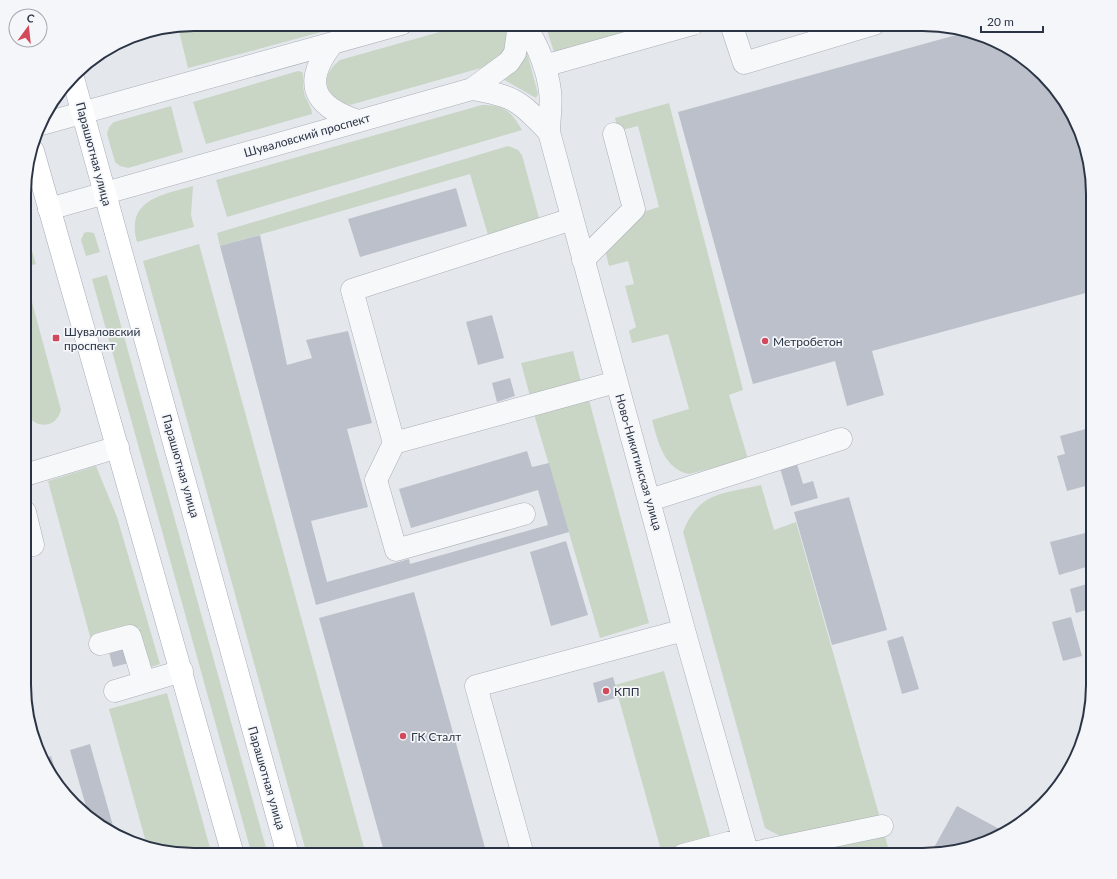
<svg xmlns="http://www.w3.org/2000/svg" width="1117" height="879" viewBox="0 0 1117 879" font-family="Lato,sans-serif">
  <rect width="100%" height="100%" fill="#e4e7ec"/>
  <!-- green -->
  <path fill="#c9d6c5" d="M194,24H351L188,68L178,27Z
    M468,24H500C517,37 504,51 495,64L350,105C325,97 318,77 340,60Z
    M545,24H656L554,52Z
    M526,49L538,94L536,98L501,78Z
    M298,71L302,72C305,77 302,85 304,92C305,100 312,106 312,114L206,144L193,102Z
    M669,103L743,390L729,395L748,459L689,474C664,469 658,442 652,420L689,409L668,334L632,343L629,331L636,327L625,286L634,284L628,261L609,266L605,250L646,211L659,207L638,126L618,131L615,118Z
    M482,105C504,105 511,111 522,130L227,217L216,180Z
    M171,106L183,152L128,168L120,166L115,162L107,134L109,127L114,122Z
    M508,146L518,150L522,155L539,218L488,235L470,174L220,246L217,233Z
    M193,186L191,215L194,227L137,242C125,199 163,195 193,186Z
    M25,228L36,264L25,267Z
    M87,232L94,233L100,252L86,256L81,240L84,233Z
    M199,244L366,855H307L143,261Z
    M107,275L268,855H252L92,279Z
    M25,297L32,302L61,410C59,416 56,422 49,424C43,426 33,424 30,417C20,394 25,326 25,297Z
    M573,351L581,382L530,396L521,363Z
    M589,400L649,623L600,638L534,414Z
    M96,466L117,517L160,664L151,667L139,627L91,640L48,481Z
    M761,485L774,530L796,522L880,818L782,837L765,828L683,532C699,491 723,494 761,485Z
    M664,671L712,842L662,854L615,685Z
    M167,693L212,855H183L147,846L109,709Z
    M885,836L890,855H789Z"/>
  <!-- building -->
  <path fill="#bbc0ca" d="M967,32L988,37L1035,66L1080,129L1093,194V291L872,351L884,395L847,406L835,361L753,384L678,112Z
    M456,188L467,226L360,257L348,219Z
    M260,235L287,365L312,358L306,340L348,331L372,423L347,429L368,507L311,521L327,582L409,559L410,564L548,525L538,490L411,528L399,489L527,451L532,467L549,463L569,532L316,605L220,246Z
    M492,315L504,358L478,365L466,322Z
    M510,378L515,396L497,402L492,383Z
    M1093,427V484L1067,491L1057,456L1065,454L1060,436Z
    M797,464L803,484L813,481L818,498L791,506L780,468Z
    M849,497L887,630L832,645L794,512Z
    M1093,531V565L1059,575L1050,542Z
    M566,541L588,615L551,626L530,552Z
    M1087,584L1093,608L1076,613L1070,589Z
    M414,592L487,855H385L319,618Z
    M1071,617L1082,656L1063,661L1052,622Z
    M903,636L919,689L902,694L887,641Z
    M126,648L129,663L113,667L109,652Z
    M613,677L619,697L598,703L593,683Z
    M90,744L115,833L89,817L70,750Z
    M51,756L59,782L41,760Z
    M957,806L1003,831L988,842L931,853Z"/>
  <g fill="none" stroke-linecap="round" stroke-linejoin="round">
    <defs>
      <path id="minor" d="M524,24C537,44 547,67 550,91C552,104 549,119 549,132L684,630L748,855
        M731,24L744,63L874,24
        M332,44C302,83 313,106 358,121
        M544,66L693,24
        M472,89C514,96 520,101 549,132
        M42,124L401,24
        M49,209L472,89L509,62L515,53L519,24
        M572,219L352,290L394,443L616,382
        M583,260L634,209L614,134
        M394,443L376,480L396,550L524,514
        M25,475L118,447
        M650,500L841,439
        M25,546L33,545L25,512
        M100,644L130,636L144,682
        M115,691L182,671
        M748,854L882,826
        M523,855L476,686L684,630
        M683,855L743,839"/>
      <path id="major" d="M73,78L288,855
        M33,151L233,855"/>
    </defs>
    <!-- minor casing -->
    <use href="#minor" stroke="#a9aeb7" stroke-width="23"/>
    <!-- major casing -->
    <use href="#major" stroke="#a3abb8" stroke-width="23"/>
    <!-- minor -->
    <use href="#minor" stroke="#f7f8fa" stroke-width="22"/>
    <!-- major -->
    <use href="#major" stroke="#fff" stroke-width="22"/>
  </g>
  <!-- markers -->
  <g fill="#d1495b" stroke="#f4f6f9" stroke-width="1.5">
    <rect x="52" y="334" width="8" height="8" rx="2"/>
    <circle cx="765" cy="341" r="4"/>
    <circle cx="606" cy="691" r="4"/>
    <circle cx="403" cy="736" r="4"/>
  </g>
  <g text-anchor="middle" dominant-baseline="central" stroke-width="3.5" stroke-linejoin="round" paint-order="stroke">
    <!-- street labels -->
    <g font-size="12" fill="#2b3445" stroke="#f4f6f9">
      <text transform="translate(307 135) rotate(-16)">Шуваловский проспект</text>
      <text transform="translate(94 154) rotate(75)">Парашютная улица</text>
      <text transform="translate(639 462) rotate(74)">Ново-Никитинская улица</text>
      <text transform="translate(181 466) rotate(74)">Парашютная улица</text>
      <text transform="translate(267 778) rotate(74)">Парашютная улица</text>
    </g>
    <!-- poi labels -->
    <g font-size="12" fill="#2b3445" stroke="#f4f6f9" text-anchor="start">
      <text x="64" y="331">Шуваловский<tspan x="64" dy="14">проспект</tspan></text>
      <text x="773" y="341">Метробетон</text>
      <text x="614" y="691">КПП</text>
      <text x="411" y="736">ГК Сталт</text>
    </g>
  </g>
  <!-- crop -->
  <path d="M0 0H1117V879H0ZM194 31H923A163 163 0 0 1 1086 194V685A163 163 0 0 1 923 848H194A163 163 0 0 1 31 685V194A163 163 0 0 1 194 31Z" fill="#f4f6f9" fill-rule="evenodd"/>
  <path fill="none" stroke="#2b3445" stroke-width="2" d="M194 31H923A163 163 0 0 1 1086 194V685A163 163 0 0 1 923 848H194A163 163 0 0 1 31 685V194A163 163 0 0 1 194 31Z"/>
  <!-- north arrow -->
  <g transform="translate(28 28) rotate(15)"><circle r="19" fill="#f4f6f9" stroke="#a4a8b1"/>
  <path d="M0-3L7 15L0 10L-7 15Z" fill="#d1495b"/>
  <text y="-6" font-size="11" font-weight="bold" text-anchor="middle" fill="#2b3445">С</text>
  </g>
  <!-- scale -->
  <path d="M981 26v6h62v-6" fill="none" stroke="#2b3445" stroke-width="2"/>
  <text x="987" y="26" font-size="12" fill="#2b3445" stroke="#f4f6f9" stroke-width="3" paint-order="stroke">20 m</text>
</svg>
